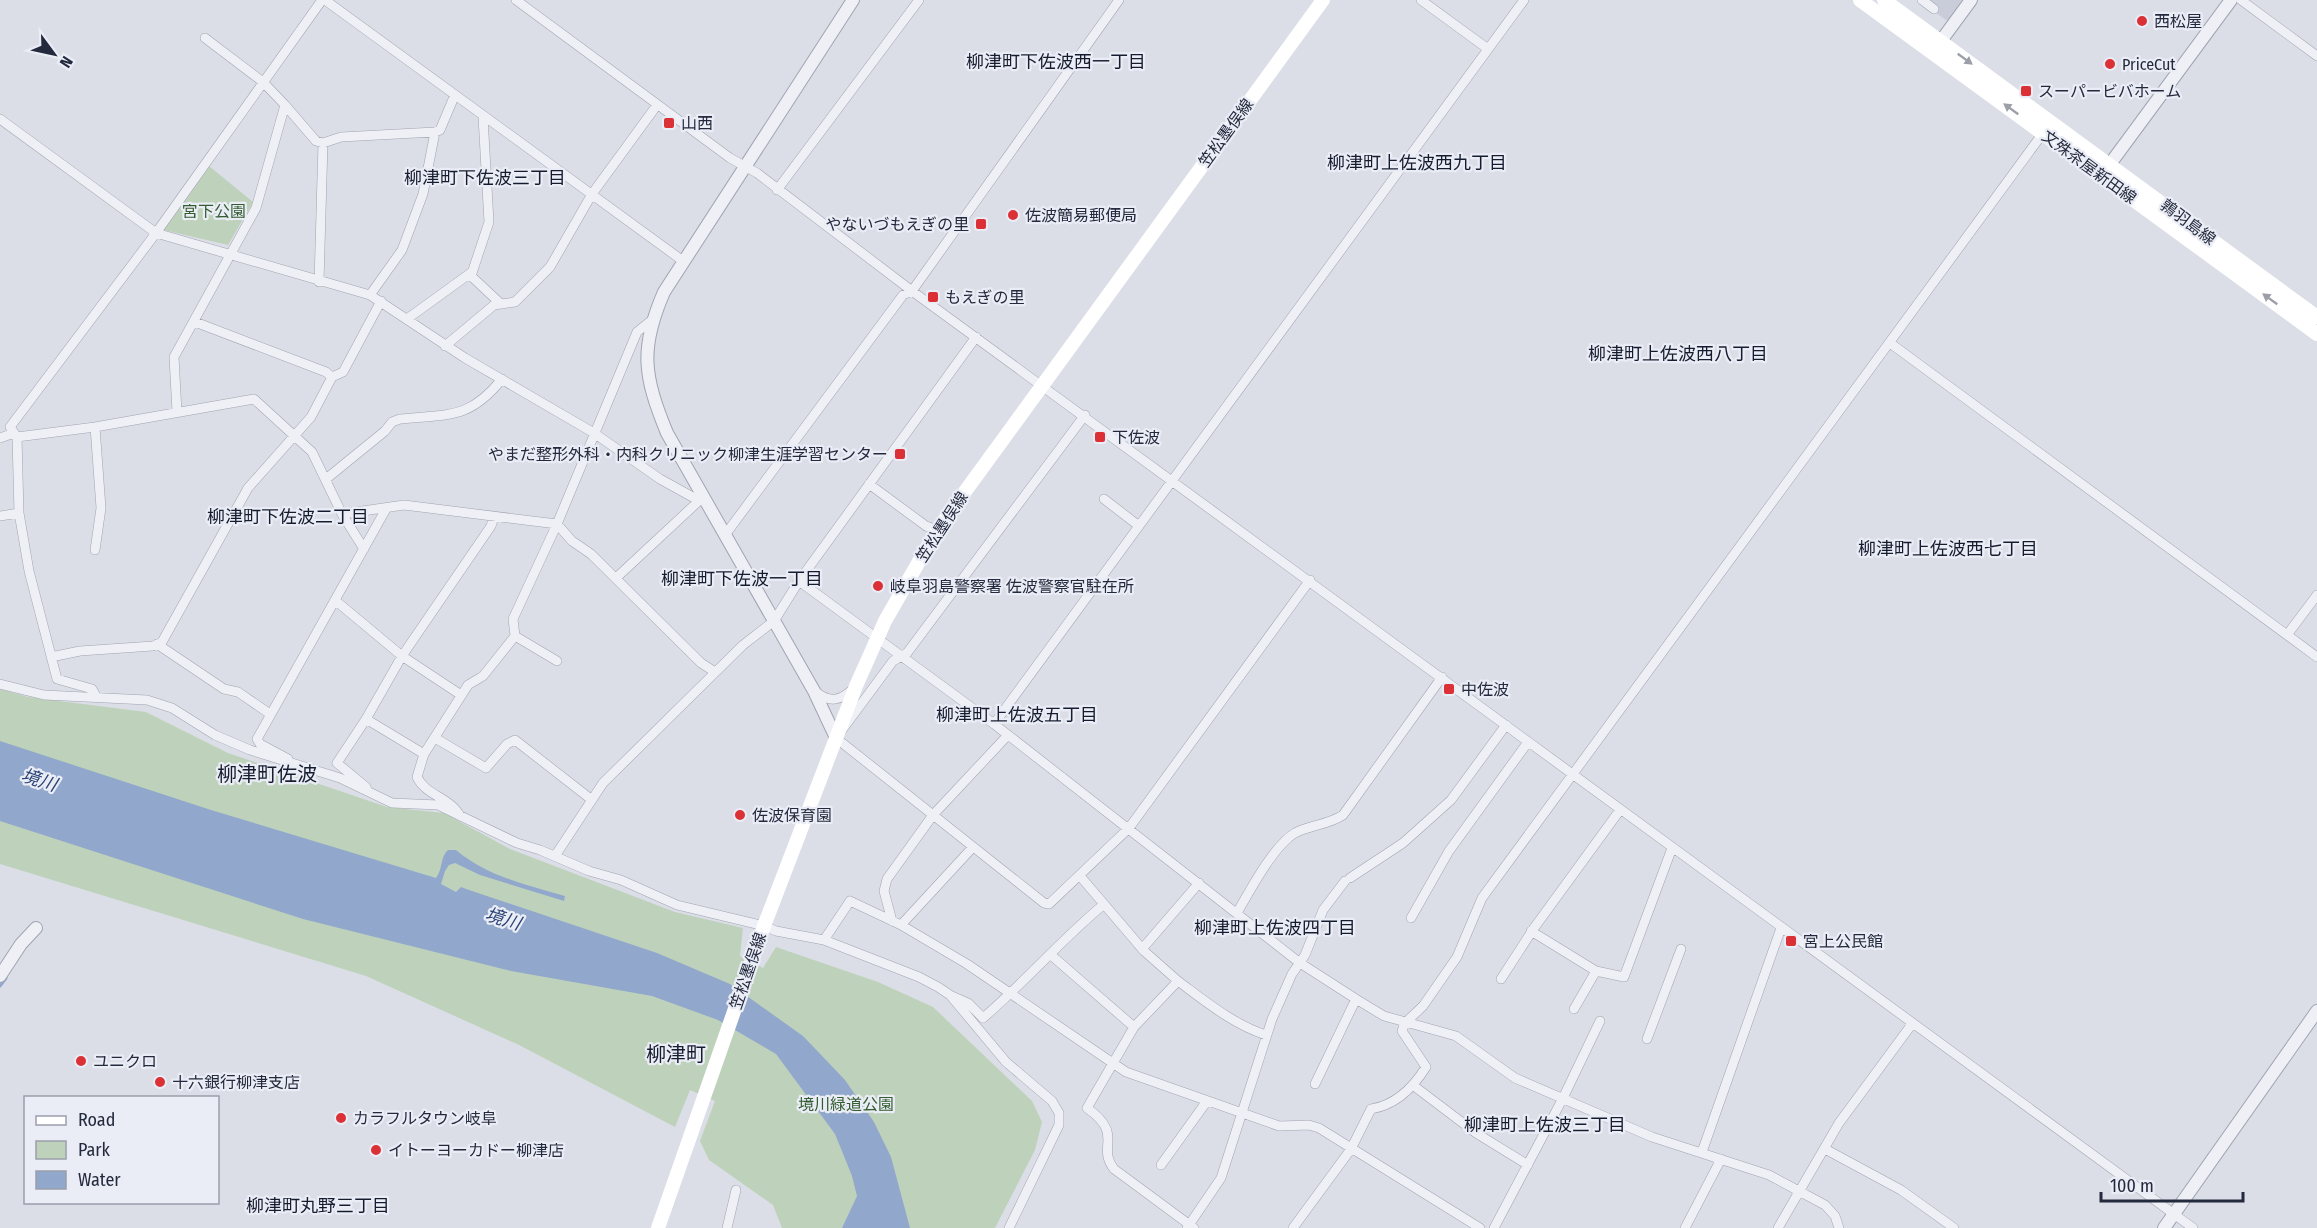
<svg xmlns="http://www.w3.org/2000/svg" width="2317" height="1228" viewBox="0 0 2317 1228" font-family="'Fira Sans Condensed','Noto Sans JP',sans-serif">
  <rect width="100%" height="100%" fill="#dbdee7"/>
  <!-- built -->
  <path fill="#c9cdd9" d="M1918,0H1965L1949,22Z"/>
  <!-- green -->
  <path fill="#bed2bb" d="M209,166L253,202L228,245L164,230Z
    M0,689L28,697L146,712L228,753L387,807L444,813L510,849L675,912L743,928L740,956L763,968L776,947L878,982L933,1007L1032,1101L1042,1122L1035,1150L995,1228H782L773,1205L709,1160L700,1141L715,1101L690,1090L675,1127L519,1045L366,976L0,864Z"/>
  <!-- water -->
  <path fill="#91a7cc" d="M0,741L211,810L436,878C443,869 440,857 448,850H456C487,876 526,885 565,896L564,901L480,875L455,863L449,865L445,871L441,884L456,892L461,887L469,890L657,953L730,984L803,1036L845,1080L874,1122L891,1157L910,1228H842L857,1196L852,1176L835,1134L776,1054L718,1020L652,996L511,971L303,919L0,821Z"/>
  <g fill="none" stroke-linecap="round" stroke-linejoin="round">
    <!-- stream -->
    <path stroke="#91a7cc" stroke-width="3" d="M0,986L6,978"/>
    <defs>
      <path id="minor" d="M325,0L683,261
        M516,0L730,158L757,173L912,291L2193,1228
        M1421,0L1488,49
        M1922,0L1934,9
        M2241,0L2317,56
        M285,105L316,141L323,143L341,137L435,132L440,130L454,97
        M483,117L489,222L471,276L501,304
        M0,119L156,233L370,295L465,358L594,433L660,479L698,500
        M777,190L919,0
        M319,282L323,143
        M370,295L402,250L423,194L435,132
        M407,319L472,272
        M195,322L326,372L332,377
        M1890,343L2317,657
        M445,346L494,305L515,302L550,267L592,194L657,105
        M177,412L174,357L256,208L285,105L263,82L205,38
        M1085,415L907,653L893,661L836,738L1044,903L1049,904L1129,828L1310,580
        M17,437L95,427L254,399L312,452L342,514
        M0,438L14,433
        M326,479L385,431L392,422L400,419C448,414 469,420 502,379
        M869,484L926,526L937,530
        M1104,499L1139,526
        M0,516L19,513
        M725,535L903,295L912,291L1119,0
        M364,549L342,514L404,505L557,524L572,541L591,554L701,663L715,672
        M95,550L101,508L95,427
        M616,578L702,498
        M799,581L994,724L1300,963L1356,999L1384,1016L1456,1036L1515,1078L1652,1137L1769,1175L1825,1205L1835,1216L1839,1228
        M336,601L402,656L461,695
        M2287,635L2317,595
        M515,636L557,661
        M157,644L224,689L238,692L270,714
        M51,657L80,651L153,646L162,642L248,488L311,417L332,377L343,372L381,301
        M0,684L44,695L147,700L172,708L215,735L250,750L340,778L392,803L438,805L517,843L540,850L589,871L621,880L677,905L764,926L776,931L824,940L919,977L938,987L950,995L1006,1062L1052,1101L1059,1113V1125L1009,1228
        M816,692C830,703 840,701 853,689
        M96,696L92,689L57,679L29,571L19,513L17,437L10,427L156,233L322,0
        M366,719L424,754
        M994,724L1524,0
        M435,738L486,768L507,744L515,740L592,800
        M288,759L260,744L257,739L386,509
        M367,790L366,787L337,763L366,719L402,656L491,526L494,517
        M460,816C450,797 426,796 417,777L424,754L468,685L483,676L515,636L513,619L557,524L637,332L652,320
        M555,856L603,783L743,645L774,621L799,581L976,337
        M1080,876L1144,951L1178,981
        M1350,878L1403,843L1451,800L1506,725
        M1237,913C1249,892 1274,845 1295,833C1310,825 1328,825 1343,815L1442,677
        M1411,918L1449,851L1528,742
        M892,921L884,891L887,879L933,815L1008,735
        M901,925L973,847
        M1531,931L1596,971L1624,977L1672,848
        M824,940L850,901L901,925L967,964L1126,1072L1279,1126L1309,1125L1319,1128L1480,1228
        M1142,949L1199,883
        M1051,955L1134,1027
        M1501,979L1534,928L1620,810
        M952,996L968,1003L983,1018C1025,982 1061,940 1103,905
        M1574,1009L1596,971
        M1647,1039L1681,949
        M1315,1084L1356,999
        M1414,1086L1476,1133L1528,1165
        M1825,1149L1901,1190L1954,1228
        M1702,1152L1781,928
        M1161,1165L1207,1101
        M727,1228L736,1190
        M1187,1228L1221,1178L1272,1019L1292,974L1305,955L1323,910L1345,881
        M1194,1228L1114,1169C1096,1146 1125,1135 1087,1108L1134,1027L1178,981C1205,1001 1234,1025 1266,1035
        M1293,1228L1351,1149L1371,1109C1396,1105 1413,1088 1426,1067L1402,1031L1405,1023L1423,1006L1457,957L1482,898L2043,133
        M1494,1228L1563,1098L1600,1021
        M1685,1228L1721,1159
        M1778,1228L1839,1123L1912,1024"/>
      <path id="tertiary" d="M1935,49L1971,0
        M2110,164L2231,0
        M836,738L814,691L667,433C644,377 639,349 664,292L853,0
        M0,976L21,944L36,928
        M2164,1228L2317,1011"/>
    </defs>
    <!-- minor casing -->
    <use href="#minor" stroke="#a0a4b1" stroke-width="10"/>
    <!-- tertiary casing -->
    <use href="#tertiary" stroke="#a0a4b1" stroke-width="14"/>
    <!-- minor -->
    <use href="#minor" stroke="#eef0f5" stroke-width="9"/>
    <!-- tertiary -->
    <use href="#tertiary" stroke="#eef0f5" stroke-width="12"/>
    <!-- secondary -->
    <path stroke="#fff" stroke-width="14" d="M1860,0L2317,334
      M1884,0L2317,317
      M658,1228L764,926L856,686L885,621L937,530L1323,0"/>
  </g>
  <!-- one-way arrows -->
  <defs><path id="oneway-solid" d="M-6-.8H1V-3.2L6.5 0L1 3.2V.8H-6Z" transform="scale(1.5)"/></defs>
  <g fill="#9c9fa8">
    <use href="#oneway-solid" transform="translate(1965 59) rotate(36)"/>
    <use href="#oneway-solid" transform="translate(2011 109) rotate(-144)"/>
    <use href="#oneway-solid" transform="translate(2270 299) rotate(-144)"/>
  </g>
  <!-- markers -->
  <g fill="#db3136" stroke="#eaedf5" stroke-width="2">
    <circle cx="2142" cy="21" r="6"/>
    <circle cx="2110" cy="64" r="6"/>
    <rect x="2020" y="85" width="12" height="12" rx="3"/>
    <rect x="663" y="117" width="12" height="12" rx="3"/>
    <circle cx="1013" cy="215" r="6"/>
    <rect x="975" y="218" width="12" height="12" rx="3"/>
    <rect x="927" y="291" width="12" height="12" rx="3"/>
    <rect x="1094" y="431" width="12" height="12" rx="3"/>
    <rect x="894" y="448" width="12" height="12" rx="3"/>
    <circle cx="878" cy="586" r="6"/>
    <rect x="1443" y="683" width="12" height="12" rx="3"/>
    <circle cx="740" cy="815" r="6"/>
    <rect x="1785" y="935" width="12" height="12" rx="3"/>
    <circle cx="81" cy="1061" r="6"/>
    <circle cx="160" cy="1082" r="6"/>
    <circle cx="341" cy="1118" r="6"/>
    <circle cx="376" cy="1150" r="6"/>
  </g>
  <g text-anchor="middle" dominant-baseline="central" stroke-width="4.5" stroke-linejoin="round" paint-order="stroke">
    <!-- poi labels -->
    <g font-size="16" fill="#242a3e" stroke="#eaedf5" text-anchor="start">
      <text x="2154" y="21">西松屋</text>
      <text x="2122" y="64">PriceCut</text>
      <text x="2038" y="91">スーパービバホーム</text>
      <text x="681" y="123">山西</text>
      <text x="1025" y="215">佐波簡易郵便局</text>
      <text x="969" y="224" text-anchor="end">やないづもえぎの里</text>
      <text x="945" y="297">もえぎの里</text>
      <text x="1112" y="437">下佐波</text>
      <text x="888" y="454" text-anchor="end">やまだ整形外科・内科クリニック柳津生涯学習センター</text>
      <text x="890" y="586">岐阜羽島警察署 佐波警察官駐在所</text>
      <text x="1461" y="689">中佐波</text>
      <text x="752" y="815">佐波保育園</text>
      <text x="1803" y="941">宮上公民館</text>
      <text x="93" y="1061">ユニクロ</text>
      <text x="172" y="1082">十六銀行柳津支店</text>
      <text x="353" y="1118">カラフルタウン岐阜</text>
      <text x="388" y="1150">イトーヨーカドー柳津店</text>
    </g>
    <!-- street labels -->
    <g font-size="16" fill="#242a3e" stroke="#eaedf5">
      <text transform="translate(1226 133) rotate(-54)">笠松墨俣線</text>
      <text transform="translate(2089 167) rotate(36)">文殊茶屋新田線</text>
      <text transform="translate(2188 222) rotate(37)">鶉羽島線</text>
      <text transform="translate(942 527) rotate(-57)">笠松墨俣線</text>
      <text transform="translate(748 971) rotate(-71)">笠松墨俣線</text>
    </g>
    <!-- park labels -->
    <g font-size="16" fill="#335c30" stroke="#eaedf5">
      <text x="214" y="211">宮下公園</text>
      <text x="846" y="1104">境川緑道公園</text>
    </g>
    <!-- neighbourhood labels -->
    <g font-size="18" fill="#161c2f" stroke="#eaedf5">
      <text x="1056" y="62">柳津町下佐波西一丁目</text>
      <text x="1417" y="163">柳津町上佐波西九丁目</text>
      <text x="485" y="178">柳津町下佐波三丁目</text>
      <text x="1678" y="354">柳津町上佐波西八丁目</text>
      <text x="288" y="517">柳津町下佐波二丁目</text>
      <text x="1948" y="549">柳津町上佐波西七丁目</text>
      <text x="742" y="579">柳津町下佐波一丁目</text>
      <text x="1017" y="715">柳津町上佐波五丁目</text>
      <text x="1275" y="928">柳津町上佐波四丁目</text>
      <text x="1545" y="1125">柳津町上佐波三丁目</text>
      <text x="318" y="1206">柳津町丸野三丁目</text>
    </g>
    <!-- water labels -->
    <g font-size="18" font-style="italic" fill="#2a4376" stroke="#eaedf5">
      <text transform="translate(39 780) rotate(18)">境川</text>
      <text transform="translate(503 919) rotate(17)">境川</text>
    </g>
    <!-- quarter labels -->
    <g font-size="20" fill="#161c2f" stroke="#eaedf5">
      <text x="267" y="774">柳津町佐波</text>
      <text x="676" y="1054">柳津町</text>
    </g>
  </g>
  <!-- legend -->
  <rect x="24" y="1096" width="195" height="108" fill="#eaedf5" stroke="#9b9fac" stroke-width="1.5"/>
  <rect x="36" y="1116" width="30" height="9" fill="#ffffff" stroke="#9b9fac" stroke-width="1.5"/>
  <text x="78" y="1126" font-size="18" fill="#242a3e">Road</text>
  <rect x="36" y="1141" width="30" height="18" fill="#bed2bb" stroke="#9b9fac" stroke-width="1.5"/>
  <text x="78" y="1156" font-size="18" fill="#242a3e">Park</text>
  <rect x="36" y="1171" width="30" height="18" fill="#91a7cc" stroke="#9b9fac" stroke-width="1.5"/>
  <text x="78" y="1186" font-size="18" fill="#242a3e">Water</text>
  <!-- north arrow -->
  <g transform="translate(54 54) rotate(123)" stroke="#eaedf5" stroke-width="4.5" paint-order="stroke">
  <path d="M0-4.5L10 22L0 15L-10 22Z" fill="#242a3e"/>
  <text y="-9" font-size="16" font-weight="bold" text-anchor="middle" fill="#242a3e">N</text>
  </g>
  <!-- scale -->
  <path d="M2101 1192v9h142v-9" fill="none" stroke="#242a3e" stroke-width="3"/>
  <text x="2110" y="1192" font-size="18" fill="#242a3e" stroke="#eaedf5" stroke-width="4.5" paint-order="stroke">100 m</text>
</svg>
